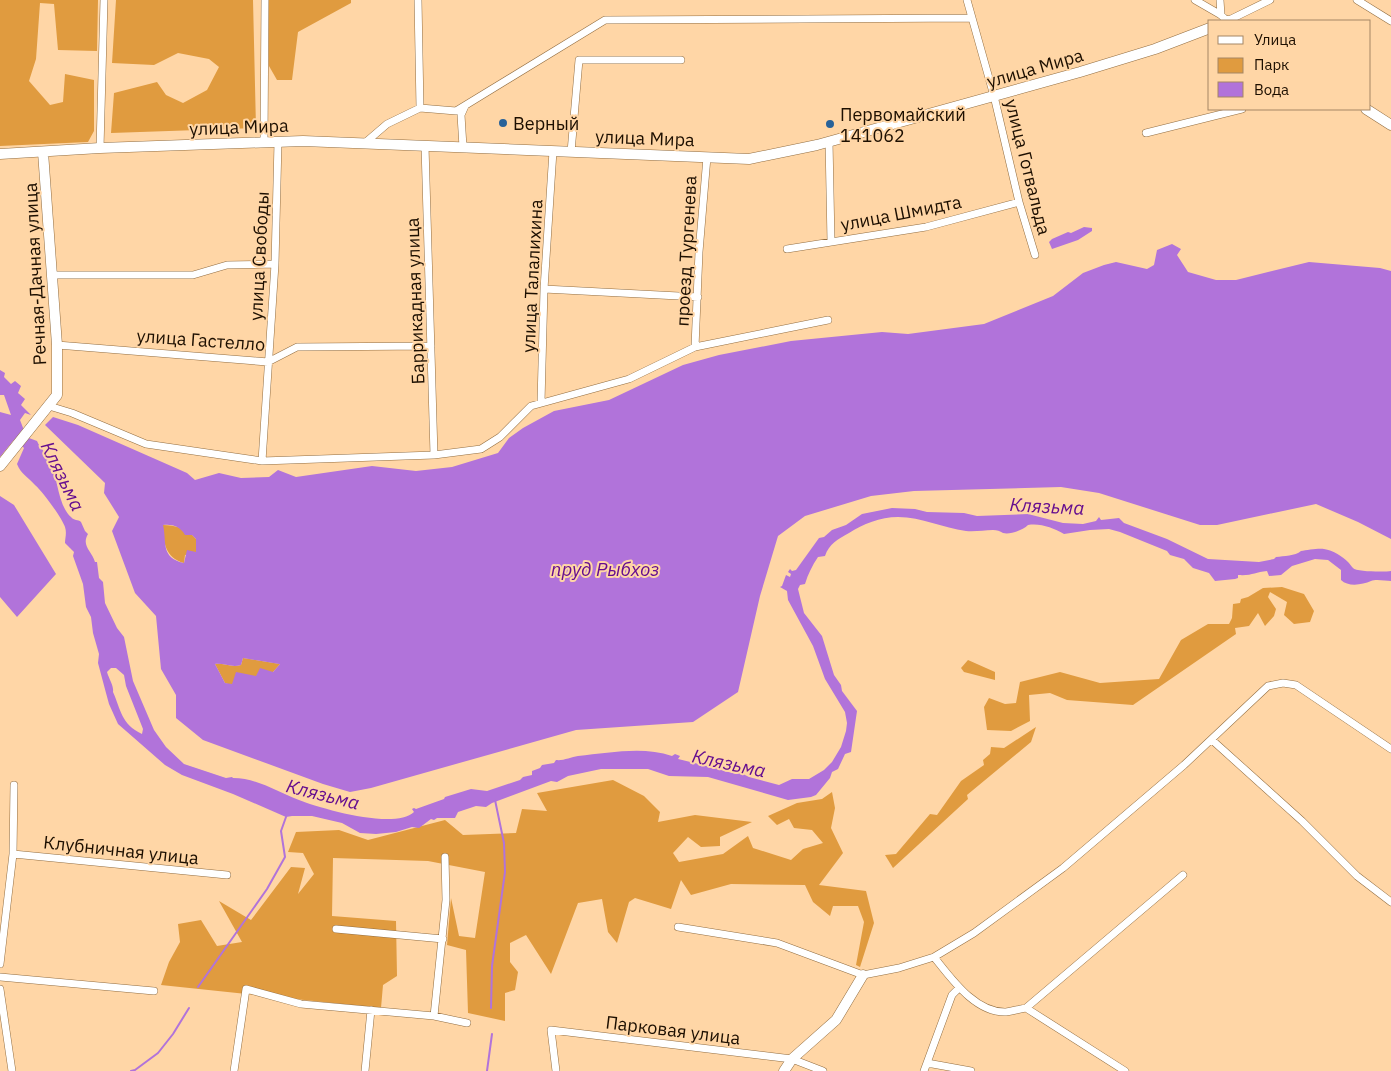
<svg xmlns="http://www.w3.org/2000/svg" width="1391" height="1071" viewBox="0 0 1391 1071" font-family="'IBM Plex Sans',sans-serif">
  <rect width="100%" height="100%" fill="#ffd6a6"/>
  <!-- green -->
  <path fill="#e09b3f" d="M0,0H98L97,51L58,50L54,4L40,3L36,59L29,81L50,105L63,102L65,74L94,80V131L88,142L0,146Z
    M116,0H253L256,128L111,133L114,93L157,82L166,95L183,103L207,90L219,67L209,59L178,53L154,65L112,63Z
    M268,0H351V3L298,32L292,80H277L269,66Z
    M163,525C175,525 188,529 196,539V553L185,555L184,563C165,558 163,541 163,525Z
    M1282,587L1304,594L1314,611L1310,622L1294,624L1284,615L1287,602L1270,592L1268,597L1276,609L1274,616L1265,626L1258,613L1249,626L1235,628L1236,634L1133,705L1067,700L1050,693L1029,695L1030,721L1011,731L987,730L984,707L989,698L1005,704L1016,703L1020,682L1060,672L1100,683L1159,679L1181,640L1208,624H1229L1232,618L1233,604L1240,603L1241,599L1248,597L1263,588Z
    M243,658L280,664L273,672L231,685L225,683L215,664C224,663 232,668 241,665Z
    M968,660L995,672V680L964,672L961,668Z
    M1036,727L1031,742L967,795L968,799L893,868L885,855L896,854L930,814L937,815L961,781L984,765L983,760L990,754L991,747L1004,748Z
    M613,780L644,796L660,812L658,822L695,815L752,822L720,837V846L701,847L688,837L673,853L679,862L723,854L748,836L753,848L791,860L803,849L823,843L812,830L794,828L789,819L777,825L768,816L797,803L822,799L832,792L835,808L831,828L843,853L819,885L866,891L874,923L860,967L856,965L864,922L858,906H833L830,916L813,902L805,885L731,884L691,895L681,880L671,909L635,898L629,902L617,943L608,932L602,899L578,903L551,974L526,935L510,943V962L518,972L515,990L505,993V1021L468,1013L466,950L447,945L451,898L459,936L475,938L485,872L428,861L333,858L332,916L396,921L397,976L383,985L381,1008L161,985L169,962L180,942L178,924L201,920L217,946L242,942L219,901L251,920L291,867L305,868L298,894L314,874L303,853L288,852L296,832L339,830L368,840L445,820L463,835L516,833L522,809L547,811L537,793Z"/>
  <!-- water -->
  <path fill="#b173da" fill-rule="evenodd" d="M1084,227L1092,228V231L1078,240L1052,249L1049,242L1052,239L1068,232L1071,233Z
    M1172,244L1181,249L1177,255L1188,272L1216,280H1236L1309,262L1380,268L1391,271V539L1358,522L1316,504L1217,525H1200L1099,493L1061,487L914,491L871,496L805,516L778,536L760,596L738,692L693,722L576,730L371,788L350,792L323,784L203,740L176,718V695L161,669L156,616L135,593L112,531L119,517L104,493L105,483L45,425L53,417L78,425L187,473L195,480L219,473L241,478L269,477L278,470L296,477L372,466L416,471L452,467L498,453L509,438L523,428L554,411L609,400L683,365L719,355L791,341L882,332L908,334L984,324L1053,296L1083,273L1104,265L1116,262L1147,269L1154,265L1157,250ZM163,525C172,524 180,526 185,535H192L196,539V552L187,550L184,563C160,558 167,541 163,525ZM243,658L279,664H280L273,672L260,668L256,676L236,672L232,684L225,683L215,664C224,663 232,668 241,665Z
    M0,370L5,373L4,377L11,384L15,381L21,386L18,393L25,399L21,405L31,415L25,413L20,420L25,433L13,441L0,457V412L11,415L4,395H0Z
    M29,438L37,441C40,449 47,453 51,461C57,476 58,506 71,517C74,521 78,519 81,522L85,531L88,534C81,546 92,551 95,562H97L99,578L103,582L105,603L117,628L124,637L133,681L154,730L166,747L184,764L226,778L232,777L233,778C257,778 277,792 299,800C322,809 395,830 414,812L412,809L414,808L416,809L444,799L445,797L471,789L487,791L520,780L523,777L532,775V771L540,768L542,765L554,763L556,760C563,761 571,757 578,756C609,753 643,746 672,756L675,754L680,756L678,759L707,766L708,765L716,767L721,770L736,774L741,773L749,777L779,785L792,779H809L824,770L832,762L841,747L846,731L847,723L845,712L825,679L813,646L788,600L787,591L780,587L782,586L786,575L790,577L791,574L788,572L790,569L792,571L796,570L819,538L824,537L832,530L846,525L862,514L892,508L915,509L927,512L964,513L977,516L1028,514L1063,523L1083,524L1096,521L1099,517L1101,520L1119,518L1124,523L1167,539L1208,559L1259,562L1274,559L1276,557C1284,556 1295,556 1301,551C1307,550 1319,548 1324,549C1333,550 1343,557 1348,562C1350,564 1351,566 1353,568C1356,572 1386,572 1391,571V581C1386,581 1376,579 1371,581C1362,585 1348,587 1341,580V570L1328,560L1315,559L1292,566L1281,575L1269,576L1267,571C1255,572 1252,576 1238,575V578L1235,579L1215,581L1209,573L1193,568L1184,559L1170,555L1167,551L1120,532L1109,529L1090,530L1064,534C1053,528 1041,523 1028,525C1023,530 1010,535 1003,533C1000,531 997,530 993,530C984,530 975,532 966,531C943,528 922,517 898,517C880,517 863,524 849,533C838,539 829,544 825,556L818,557C812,566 808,574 805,584L800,585L798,589L804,613L822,636L834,675L841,685L842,691L857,711L851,752L845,754L838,769L832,772L830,778L816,795L811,797L788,800L708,777L669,776L648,769H601L568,776L557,782L551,781L492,803L486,807L476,806L458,812L455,818H437L434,820L431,819L419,828L412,827L396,832L376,834L360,833L342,823L312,816H292L286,817L233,794L182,775L165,765L118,724L109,704L106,693L98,663L99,654L93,633L91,617L86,607L83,584L73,556L74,552L65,543C65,538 67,533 65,527C62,518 43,492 35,485C28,477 21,474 17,464L24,448L22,446ZM111,668H116L124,675L126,686L143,729L142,734C121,724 121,710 113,692C114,686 109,679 107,672Z
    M0,496L14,505L56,574L17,617L0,597Z"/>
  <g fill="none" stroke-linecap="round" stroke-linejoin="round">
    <!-- stream -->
    <path stroke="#b173da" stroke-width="2" d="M198,987L267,889L285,857L281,831L286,817
      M491,1008L492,966L505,872L504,843L495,800
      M131,1071L135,1070L158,1053L173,1034L189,1008
      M487,1071L492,1034"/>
    <defs>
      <path id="street" d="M418,0L420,108
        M967,0L994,96L1019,202L1035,255
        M1195,0L1221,15L1227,21
        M1220,0L1221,15
        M1357,0L1391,21
        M1227,21L1270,0
        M1146,133L1242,109
        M829,141L831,242
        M264,142L265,0
        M366,142L387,124L420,108L456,111L605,20L972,18
        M425,146L434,455
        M463,147L461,115L465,106
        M100,148L104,0
        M571,152L579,60H681
        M787,249L926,227L1019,202
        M51,275H193L227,265L275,264
        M544,289L698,297
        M57,345L268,362L297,347L431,346
        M695,347L699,252L707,157
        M541,402L544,289L553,151
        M49,406L72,413L146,444L262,461L434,455L481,449L500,437L531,406L629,379L695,347L828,320
        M262,461L275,264L278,142
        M1212,740L1302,821L1357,876L1391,902
        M13,854L227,875
        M678,927L777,943L863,975L899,968L934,957L974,933L1063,868L1184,765L1268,686L1283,683L1296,685L1391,749
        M336,929L443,939
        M934,957C951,978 975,1013 1006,1012C1013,1011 1019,1009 1026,1008L1183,875
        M0,964L13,854L14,785
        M0,977L154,991
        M0,989L12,1071
        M1026,1008L1125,1071
        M434,1016L446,900L445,857
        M927,1063L971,1071
        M234,1071L246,989L301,1004L434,1016L467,1023
        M365,1071L371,1010
        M556,1071L551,1030L792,1059L823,1071
        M924,1071L952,995L959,988"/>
      <path id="secondary" d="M1226,21H1228
        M1366,109L1391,125
        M0,154L100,148L303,141L749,159L817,145L1080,72L1155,49L1210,28
        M0,466L57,395V345L43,152
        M784,1071L792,1059L836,1020L863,975"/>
    </defs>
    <!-- street casing -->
    <use href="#street" stroke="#936e41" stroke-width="8"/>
    <!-- secondary casing -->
    <use href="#secondary" stroke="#936e41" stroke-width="11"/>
    <!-- street -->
    <use href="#street" stroke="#fff" stroke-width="7"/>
    <!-- secondary -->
    <use href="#secondary" stroke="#fff" stroke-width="10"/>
  </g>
  <!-- markers -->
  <g fill="#286299" stroke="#ffd6a6" stroke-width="2">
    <circle cx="503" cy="123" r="5"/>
    <circle cx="830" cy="124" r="5"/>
  </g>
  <g text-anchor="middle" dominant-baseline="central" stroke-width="4" stroke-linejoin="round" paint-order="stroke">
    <!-- street labels -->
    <g font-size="18" fill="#1d0f00" stroke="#ffd6a6">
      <text transform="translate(1035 68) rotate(-16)">улица Мира</text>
      <text transform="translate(239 127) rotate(-2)">улица Мира</text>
      <text transform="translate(645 138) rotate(2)">улица Мира</text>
      <text transform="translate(1028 167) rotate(76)">улица Готвальда</text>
      <text transform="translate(901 213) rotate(-11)">улица Шмидта</text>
      <text transform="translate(686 251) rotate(-87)">проезд Тургенева</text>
      <text transform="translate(259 256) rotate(-87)">улица Свободы</text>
      <text transform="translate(35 274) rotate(-93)">Речная-Дачная улица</text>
      <text transform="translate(532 276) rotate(-87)">улица Талалихина</text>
      <text transform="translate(415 301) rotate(-92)">Баррикадная улица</text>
      <text transform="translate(201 340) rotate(4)">улица Гастелло</text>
      <text transform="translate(121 850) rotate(6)">Клубничная улица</text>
      <text transform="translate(673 1030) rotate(7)">Парковая улица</text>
    </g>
    <!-- poi labels -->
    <g font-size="18" fill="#1d0f00" stroke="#ffd6a6" text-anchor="start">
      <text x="840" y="114">Первомайский<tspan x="840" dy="21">141062</tspan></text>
      <text x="513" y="123">Верный</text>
    </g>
    <!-- water labels -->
    <g font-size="19" font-style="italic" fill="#650d8f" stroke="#ffd6a6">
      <text transform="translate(63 476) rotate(64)">Клязьма</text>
      <text transform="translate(1047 506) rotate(3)">Клязьма</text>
      <text x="605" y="569">пруд Рыбхоз</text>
      <text transform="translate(729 763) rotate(12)">Клязьма</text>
      <text transform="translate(323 794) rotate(14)">Клязьма</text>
    </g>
  </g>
  <!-- legend -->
  <rect x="1208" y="20" width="162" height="90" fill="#ffd6a6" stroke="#a58664"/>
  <rect x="1218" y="36" width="25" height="8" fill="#ffffff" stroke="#a58664"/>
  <text x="1254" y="45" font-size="15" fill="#1d0f00">Улица</text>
  <rect x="1218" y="58" width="25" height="15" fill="#e09b3f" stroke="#a58664"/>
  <text x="1254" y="70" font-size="15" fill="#1d0f00">Парк</text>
  <rect x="1218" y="82" width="25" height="15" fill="#b173da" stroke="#a58664"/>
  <text x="1254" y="95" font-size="15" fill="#1d0f00">Вода</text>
</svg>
